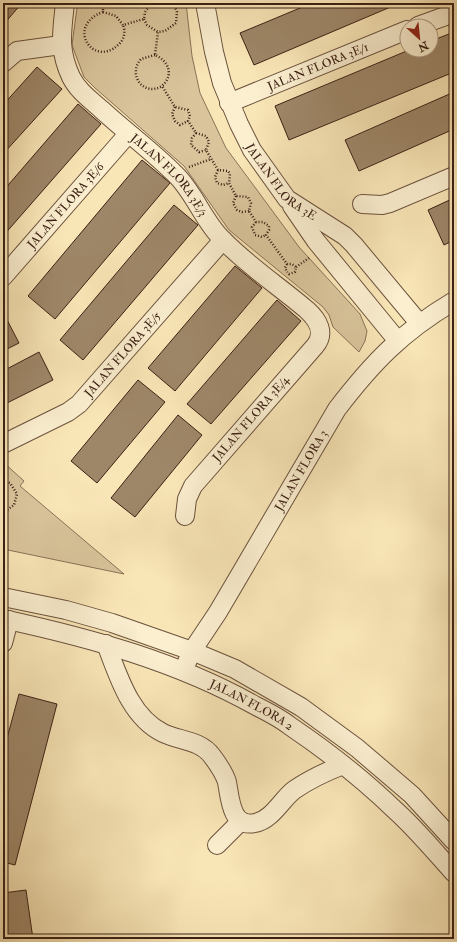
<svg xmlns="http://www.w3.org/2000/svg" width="457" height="942" viewBox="0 0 457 942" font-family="'IM FELL Double Pica',serif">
  <rect width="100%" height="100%" fill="#f9e6b7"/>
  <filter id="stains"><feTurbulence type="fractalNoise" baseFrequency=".005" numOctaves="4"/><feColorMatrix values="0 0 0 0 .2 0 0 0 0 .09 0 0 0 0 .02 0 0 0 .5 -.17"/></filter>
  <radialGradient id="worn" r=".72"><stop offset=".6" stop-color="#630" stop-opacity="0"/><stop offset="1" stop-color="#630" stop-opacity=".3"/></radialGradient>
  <!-- green -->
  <path fill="#d9c49b" stroke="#8a7258" d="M83,3H186L192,56L200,93L226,148L299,247L360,314L367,331L365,341L359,352L333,327L329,315L323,307L229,230L184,166L95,88L84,77L72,45L77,8Z
    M3,462L24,481L20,486L124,574L3,549Z"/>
  <!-- building -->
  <path fill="#9e8769" stroke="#3c2014" d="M3,3H22L3,25Z
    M312,3H400L254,65L240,33Z
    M454,32V72L289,140L275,106L409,50H431V41Z
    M37,67L62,89L3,154V105Z
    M454,92V129L359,171L345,140Z
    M78,104L101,124L3,236V191Z
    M142,160L170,183L55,319L28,296Z
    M454,198V240L444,245L428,210Z
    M174,205L198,225L83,360L60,340Z
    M235,266L262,288L175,391L148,368Z
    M277,300L301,321L211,424L187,404Z
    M3,312L19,343L3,351Z
    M39,352L53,380L3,405V371Z
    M138,380L165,402L97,483L71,461Z
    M178,415L202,435L135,517L111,498Z
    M19,694L57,704L15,865L3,862V753Z
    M26,890L33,939H3V893Z"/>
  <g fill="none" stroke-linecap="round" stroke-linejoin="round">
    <defs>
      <g id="minor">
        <path id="s1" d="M65,3C62,32 58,49 71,77C78,91 91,100 102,110C126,132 152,151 175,174C195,193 203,221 223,240C247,265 280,287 307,310C318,320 326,333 315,346L193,486L187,499L185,516"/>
        <path id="s2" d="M205,3L214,52L222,83L239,124L252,150L287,199L345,236L354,245L419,323"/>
        <path d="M418,26L454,13"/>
        <path d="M3,63L17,51L61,45"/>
        <path id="s3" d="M229,103L407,30"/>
        <path d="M362,204L382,205L390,203L454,176"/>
        <path d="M292,206L316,241L397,340"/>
        <path id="s4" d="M3,277L128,134"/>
        <path id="s5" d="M3,444L68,412L79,404L223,240"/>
        <path d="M3,597L66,610L112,623L192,651L235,669L301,707L357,748L412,795L454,841"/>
        <path id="s6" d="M3,619C91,638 178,662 256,706C268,712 280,718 290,726C327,751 364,780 396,811C417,830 435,852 454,873"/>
        <path d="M3,643L9,620"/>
        <path d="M106,644C118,675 130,717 163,733C180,741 200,740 212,756C218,764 224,772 227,782C230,798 231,828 255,823C272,820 282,799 294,790C310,779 325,772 343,765"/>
        <path id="s7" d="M187,662L192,651L218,612L337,409C373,362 402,332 454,301"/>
        <path d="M217,845L241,821"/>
      </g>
    </defs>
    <!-- minor casing -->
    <use href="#minor" stroke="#6b523d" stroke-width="20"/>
    <!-- path -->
    <path stroke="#3c2014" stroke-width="2.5" stroke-dasharray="1 2" stroke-linecap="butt" d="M103,3V12L116,16L123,25L144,19L145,12L152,3
      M173,3L177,12L176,23L165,31L158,32L155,55C169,61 174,75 162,86L175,107L188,110L190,116L188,121L196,133L206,136L209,142L206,150L218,170L228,171L230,174L229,183L236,196L248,197L251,203L249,211L256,222H263L269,226V230L266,235L287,264H292L296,267L295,272L289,274L287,272
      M103,12C65,26 93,68 118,45C124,40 126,32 123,25
      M144,19L147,25L158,32
      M155,55L141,59C127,75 144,97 162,86
      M175,107L172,114L175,121L180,125L188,121
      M196,133L192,138L191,145L199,152L206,150
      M189,167L211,159
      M218,170L215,177L217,183L223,185L229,183
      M236,196L233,203L237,210L242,212L249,211
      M256,222L252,227L255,235L262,237L266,235
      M287,264L285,268L287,272
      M296,267L309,258
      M3,481L10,483L17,494L14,505L3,513"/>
    <!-- minor -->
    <use href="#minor" stroke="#fbefd0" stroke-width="18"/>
  </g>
  <g text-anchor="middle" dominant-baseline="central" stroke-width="3" stroke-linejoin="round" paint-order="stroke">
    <!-- street labels -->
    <g font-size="12" fill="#3c2014" stroke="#fbefd0">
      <text stroke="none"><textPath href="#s3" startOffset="96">JALAN FLORA 3E/1</textPath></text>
      <text stroke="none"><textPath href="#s1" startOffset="215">JALAN FLORA 3E/3</textPath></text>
      <text stroke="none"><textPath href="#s2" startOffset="199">JALAN FLORA 3E</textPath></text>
      <text stroke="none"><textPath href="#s4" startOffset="95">JALAN FLORA 3E/6</textPath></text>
      <text stroke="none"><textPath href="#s5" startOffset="152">JALAN FLORA 3E/5</textPath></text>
      <text transform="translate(251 419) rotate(-49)">JALAN FLORA 3E/4</text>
      <text stroke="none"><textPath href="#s7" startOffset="223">JALAN FLORA 3</textPath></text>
      <text stroke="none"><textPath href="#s6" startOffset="264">JALAN FLORA 2</textPath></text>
    </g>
  </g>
  <!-- margin -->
  <rect width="457" height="942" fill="none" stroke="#f9e6b7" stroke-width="16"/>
  <rect x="4" y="4" width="449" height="934" fill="none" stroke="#3c2014" stroke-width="2"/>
  <rect x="8" y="8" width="441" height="926" fill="none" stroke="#3c2014"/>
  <!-- north arrow -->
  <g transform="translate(419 38) rotate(153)"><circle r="19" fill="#fbefd0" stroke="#af9c85"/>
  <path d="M0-3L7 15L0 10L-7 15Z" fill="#8f2418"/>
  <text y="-6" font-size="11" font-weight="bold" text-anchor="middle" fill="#3c2014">N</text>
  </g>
  <rect width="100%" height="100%" filter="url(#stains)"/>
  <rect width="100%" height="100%" fill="url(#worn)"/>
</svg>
